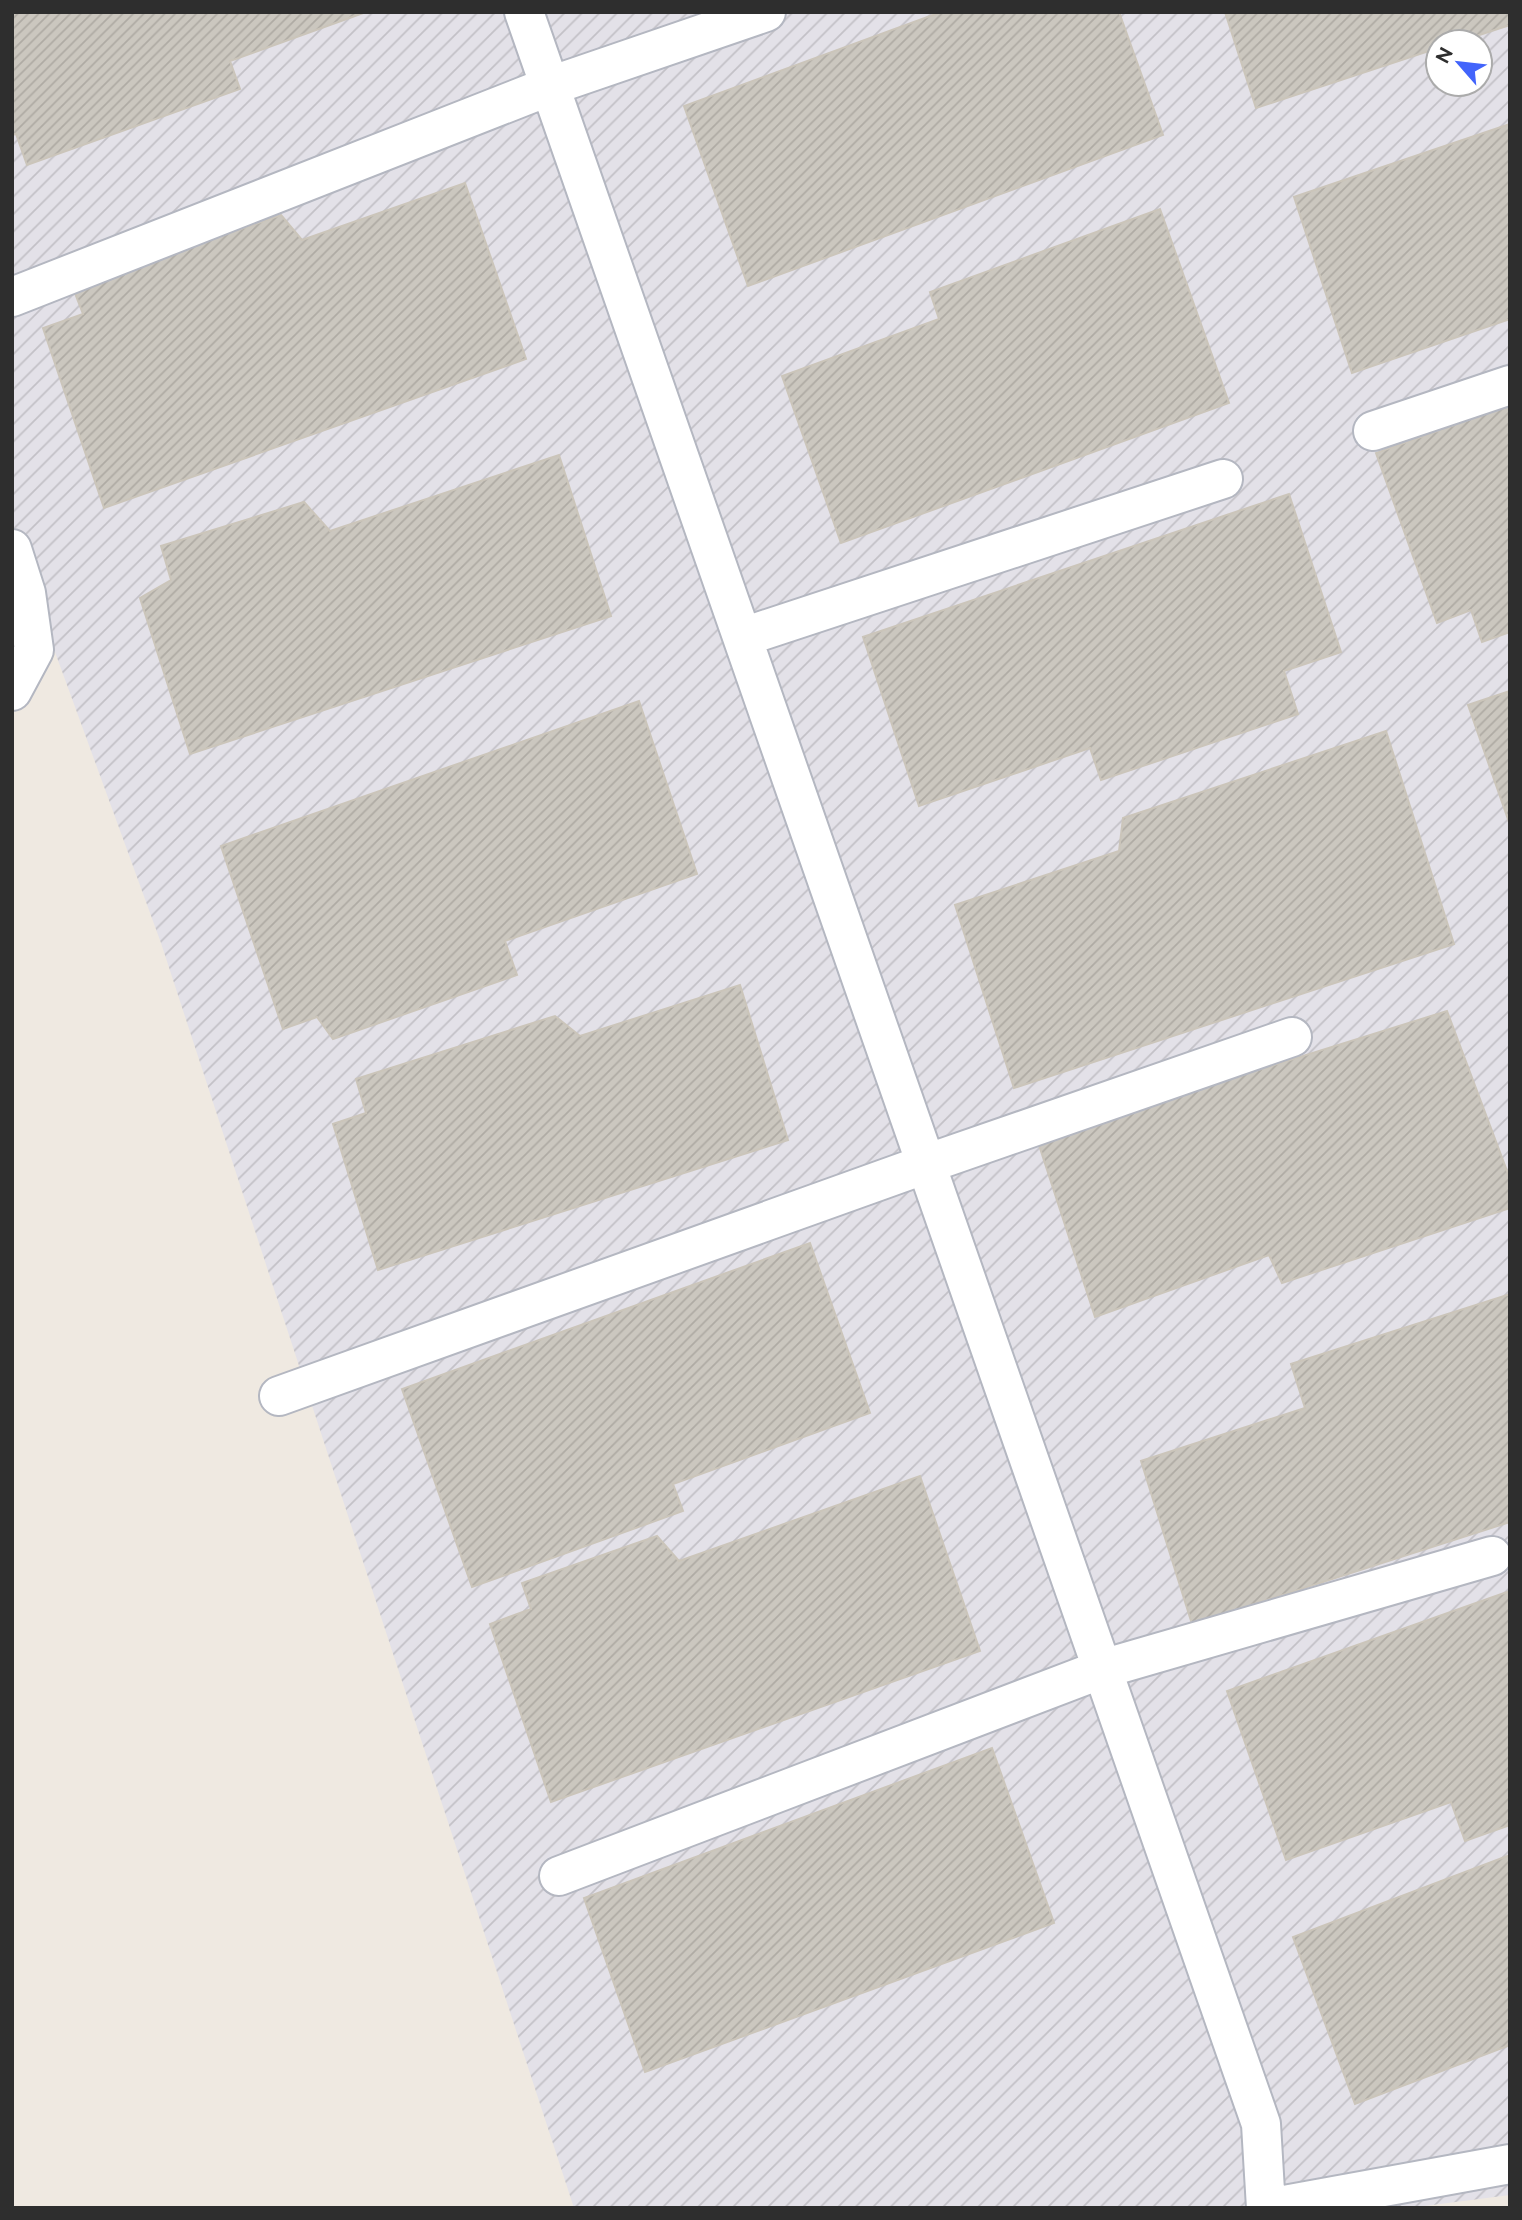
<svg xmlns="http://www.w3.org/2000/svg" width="1522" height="2220" viewBox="0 0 1522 2220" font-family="Raleway,sans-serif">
  <defs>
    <pattern id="industrial-furrows" width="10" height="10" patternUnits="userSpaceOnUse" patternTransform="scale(1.75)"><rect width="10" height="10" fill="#e3e1e8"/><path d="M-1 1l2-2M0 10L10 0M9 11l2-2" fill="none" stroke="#c3c1c7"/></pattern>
    <pattern id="building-hatch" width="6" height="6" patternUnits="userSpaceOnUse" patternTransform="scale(1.75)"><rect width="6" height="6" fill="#cbc7bf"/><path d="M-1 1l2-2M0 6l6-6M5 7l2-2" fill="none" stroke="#afaba4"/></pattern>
  </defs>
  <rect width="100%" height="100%" fill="#efe9e1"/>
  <!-- industrial -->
  <path fill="url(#industrial-furrows)" fill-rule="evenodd" d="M12,12H1510V2195L1409,2208H574L161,943L12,534ZM1438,42H1480V84H1438Z"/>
  <!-- building -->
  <path fill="url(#building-hatch)" stroke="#cbc5ba" stroke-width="2" d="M12,12H366L230,61L240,89L27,165L16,134L12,135Z
    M941,12H1119L1163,135L748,286L684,106Z
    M1225,12H1510V25L1458,42H1438V48L1256,108Z
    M1510,124V319L1352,373L1294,197Z
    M465,183L526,359L104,508L43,328L83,314L73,288L281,215L302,240Z
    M1160,209L1229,403L841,543L782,376L939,319L930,292Z
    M1510,405V632L1482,642L1471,610L1437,623L1376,453Z
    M559,455L611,616L190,754L140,598L171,580L161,546L304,502L330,531Z
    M1289,494L1341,652L1284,671L1298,714L1101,780L1090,748L919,806L863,637Z
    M1510,691V825L1468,705Z
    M639,701L697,874L505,941L517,975L333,1039L317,1017L283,1029L221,846Z
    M1386,731L1454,944L1014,1088L955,905L1119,851L1123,818Z
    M740,985L788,1140L378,1270L333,1124L366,1113L356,1079L555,1016L580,1036Z
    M1447,1011L1510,1179V1208L1282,1283L1269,1255L1095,1317L1037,1139Z
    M810,1243L870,1413L673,1484L683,1511L472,1587L402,1389Z
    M1510,1294V1522L1192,1624L1141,1461L1305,1408L1291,1364Z
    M920,1476L980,1651L551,1802L490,1624L531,1609L522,1583L657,1536L679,1561Z
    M1510,1591V1825L1465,1841L1451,1802L1286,1860L1227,1691Z
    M992,1748L1054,1923L645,2072L584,1898Z
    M1510,1855V2045L1355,2104L1293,1937Z"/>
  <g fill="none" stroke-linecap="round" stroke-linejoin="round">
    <defs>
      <path id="minor" d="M524,12L1261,2124L1266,2208
        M12,297L550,86L766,12
        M1373,431L1510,385
        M12,549L26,593L34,650L12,691
        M743,637L1223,479
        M279,1396L926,1164L1292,1037
        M559,1876L1102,1669L1492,1556
        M1268,2208L1510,2164"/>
    </defs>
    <!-- minor casing -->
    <use href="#minor" stroke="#b4b7c1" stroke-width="42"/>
    <!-- minor -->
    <use href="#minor" stroke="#fff" stroke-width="38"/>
  </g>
  <!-- border -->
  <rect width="1522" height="2220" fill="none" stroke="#2e2e2e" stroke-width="28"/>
  <!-- north arrow -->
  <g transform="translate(1459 63) rotate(298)"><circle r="33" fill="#ffffff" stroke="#ababab" stroke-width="2"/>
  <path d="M0-5L12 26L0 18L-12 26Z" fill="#4264fb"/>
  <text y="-10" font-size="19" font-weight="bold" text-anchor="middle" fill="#2e2e2e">N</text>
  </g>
</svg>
